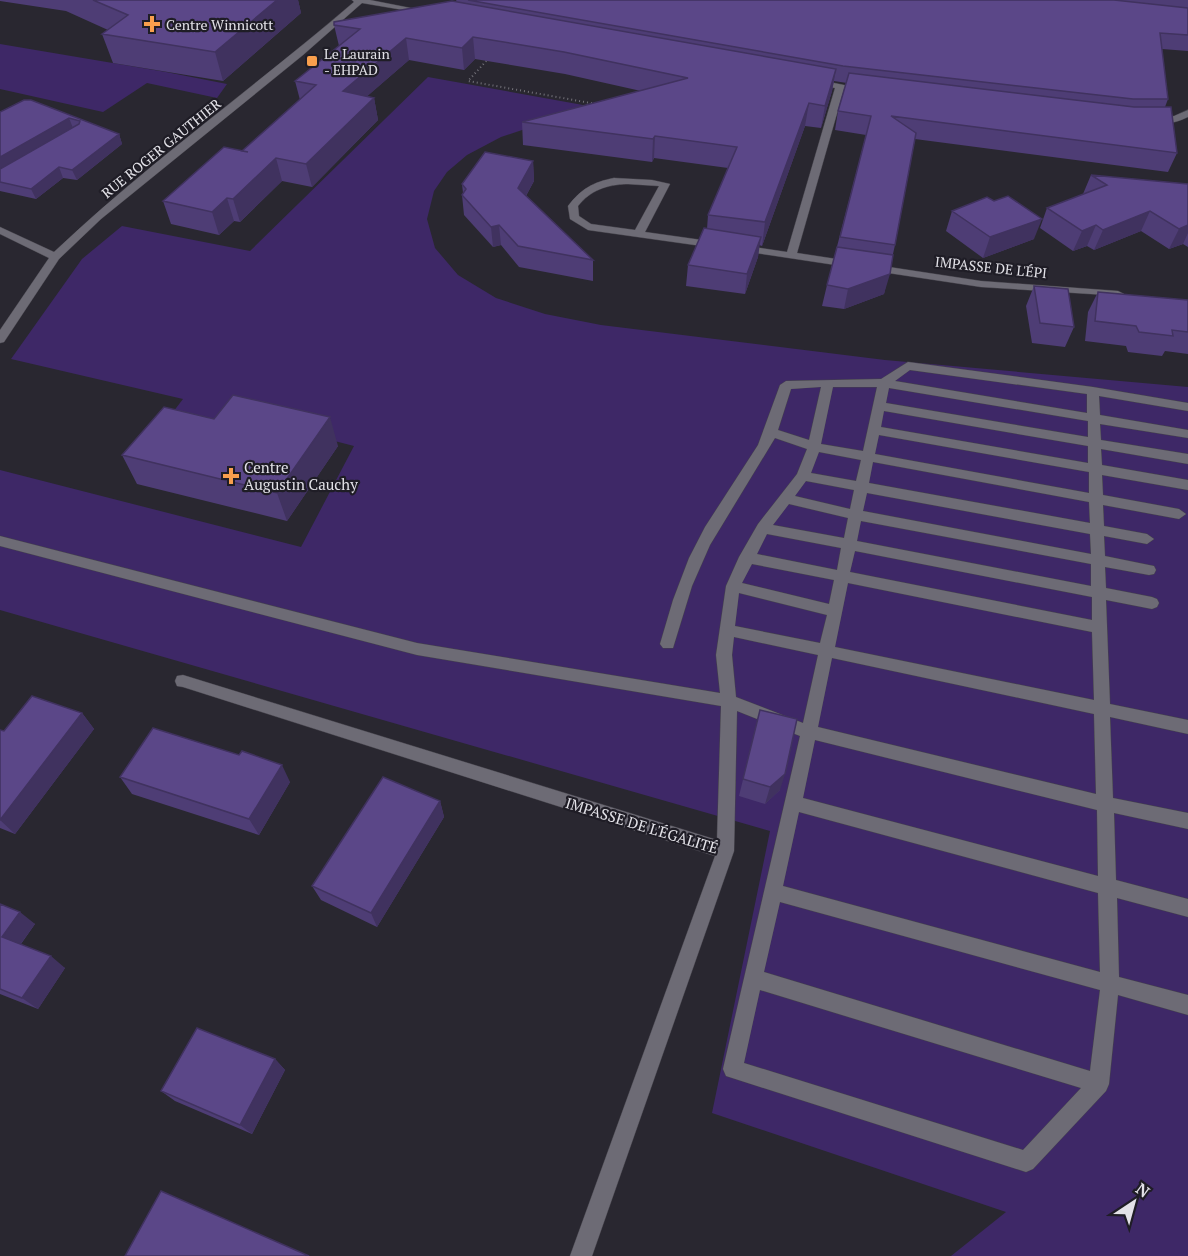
<svg xmlns="http://www.w3.org/2000/svg" width="1188" height="1256" viewBox="0 0 1188 1256" font-family="'PT Serif',serif">
  <rect width="100%" height="100%" fill="#292730"/>
  <!-- green -->
  <path fill="#3e2867" d="M0,44L166,72L227,84L217,98L147,83L103,112L0,89Z
    M428,77L633,114L531,127L501,137L467,155L447,172L434,191L427,219L435,248L458,275L496,298L545,314L601,325L885,360L1188,387V1256H951L1006,1212L712,1113L770,831L0,610V470L301,547L354,446L234,415L223,429L170,416L183,399L11,359L82,259L122,226L250,251Z"/>
  <g fill="none" stroke-linecap="round" stroke-linejoin="round">
    <defs>
      <path id="minor" d="M352,0H370L431,12L427,14L362,3L303,55L101,219L59,259L4,342L0,343V330L49,258L0,234V227L54,252C148,163 255,87 354,2Z
        M814,79L869,90L864,93L844,89L797,253L981,281L1118,291L1124,294L1122,296L981,287L736,250L735,248L740,245L787,252L835,88L811,84V80Z
        M1188,110V117C1178,122 1158,128 1148,122L1174,116Z
        M614,178L652,180L670,184L645,232L716,242L721,245L716,248L588,230L570,219L568,206C581,189 593,182 614,178ZM627,184L659,186L635,230L591,224L579,216L578,206C591,190 606,185 627,184Z
        M908,362L1093,387L1188,403V411L1099,396L1100,415L1188,430V438L1100,424L1101,440L1188,454V464L1101,449L1102,465L1188,480V490L1102,475L1103,495L1179,509L1186,514L1179,519L1103,505L1104,526L1147,534L1154,539L1147,544L1104,536L1105,556L1149,565L1154,566L1156,570L1154,574L1149,575L1105,567L1106,588L1152,597L1157,599L1159,603L1157,607L1152,609L1106,600L1110,704L1188,720V734L1110,717L1113,798L1188,813V829L1114,813L1116,880L1188,899V917L1117,898L1119,977L1188,995V1015L1118,995L1109,1084L1106,1091L1033,1169L1026,1172L726,1076L723,1069L800,736L737,711L734,851L592,1256H570L715,856L183,687L177,686L175,681L177,676L183,675L717,840L721,706L417,655L0,546V536L417,643L720,693L716,655L726,586L739,557L758,524L797,474L807,449L775,438L710,545L692,586L673,648H663L660,644L673,600L689,558L705,527L758,445L780,385L786,381L881,379ZM910,370L1087,394V413L895,381ZM821,387L809,440L778,430L791,389ZM833,387H877L863,451L821,444ZM889,388L1088,421V437L886,403ZM884,411L1088,446V463L881,427ZM879,435L1089,472V493L875,454ZM819,452L861,460L856,481L811,473ZM873,462L1089,502L1090,523L869,483ZM806,481L854,490L850,509L795,496ZM867,493L1090,534L1091,554L863,511ZM789,504L848,518L844,538L773,525ZM861,521L1091,564V586L857,541ZM767,534L841,548L837,570L757,554ZM855,551L1092,597V620L850,572ZM752,564L834,580L829,604L742,583ZM848,583L1092,632L1094,700L835,647ZM739,593L827,615L820,643L735,626ZM734,637L818,655L803,723L736,697L732,655ZM832,658L1094,714L1096,794L818,727ZM815,740L1097,810L1098,876L803,798ZM799,812L1098,893L1100,972L783,886ZM780,902L1100,990L1090,1071L764,972ZM760,990L1081,1088L1023,1150L744,1063Z"/>
    </defs>
    <!-- minor casing -->
    <use href="#minor" stroke="#44424a" stroke-width="1"/>
    <!-- path -->
    <path stroke="#737279" stroke-width="2" stroke-dasharray="1 3" stroke-linecap="butt" d="M489,58L468,81L596,104"/>
    <!-- minor -->
    <use href="#minor" fill="#6d6b75" fill-rule="evenodd"/>
  </g>
  <!-- wall -->
  <path fill="#4e3d75" d="M0,0H298L301,13L223,81L113,63L102,34L108,30L66,11L0,1Z
    M456,0H1188V51L1162,49L1168,99L1165,107L1177,153L1168,172L915,139L895,245L884,294L844,309L822,306L827,285L866,135L835,130L838,111L847,83L834,81L832,91L821,128L805,126L762,246L759,245L758,257L745,294L686,286L688,265L707,229L708,215L728,168L654,158L652,162L523,145L522,122L641,91L565,74L475,59L464,70L409,60L367,96L374,98L378,120L312,187L282,181L240,222L234,221L219,235L171,224L163,201L242,151L300,100L295,81L339,46L334,25L457,2Z
    M24,100L119,134L122,144L77,180L63,178L36,199L0,191V112Z
    M533,161L534,181L526,196L593,260V281L519,267L501,245L493,247L464,215L462,195L463,193L462,184Z
    M1091,175L1188,184V247L1183,244L1169,249L1141,231L1094,250L1087,246L1073,251L1040,228L1047,208L1083,194Z
    M952,211L1034,239L983,258L946,231Z
    M1034,286L1074,327L1065,347L1032,343L1026,306Z
    M1098,292L1188,300V354L1165,351L1162,356L1128,352L1126,346L1085,341L1088,312Z
    M214,419L338,446L287,521L137,484L122,455Z
    M760,710L780,790L765,804L739,796Z
    M82,713L94,729L15,834L0,828V730L4,731Z
    M239,755L290,782L259,835L132,794L120,777Z
    M440,801L444,817L377,927L321,900L312,886Z
    M0,904L35,924L21,944L65,968L38,1009L0,994Z
    M275,1059L285,1070L252,1134L175,1101L161,1091Z"/>
  <!-- shaded-wall -->
  <path fill="#40325f" d="M277,0H298L301,13L223,81L215,52Z
    M473,37L475,59L464,70L462,48Z
    M406,38L409,60L348,113L343,91Z
    M836,69L832,91L821,128L825,106Z
    M374,98L378,120L312,187L306,164Z
    M809,103L805,126L762,246L765,222Z
    M69,118L73,128L0,169V157Z
    M119,134L122,144L77,180L72,170Z
    M655,136L654,158L652,162L653,139Z
    M276,158L282,181L240,222L233,199Z
    M533,161L534,181L519,208L518,188Z
    M59,167L63,178L36,199L31,189Z
    M227,198L234,221L219,235L212,212Z
    M1150,211L1141,231L1094,250L1103,230Z
    M1042,219L1034,239L983,258L990,237Z
    M499,225L501,245L493,247L491,227Z
    M1096,225L1087,246L1073,251L1082,231Z
    M1188,225V233L1183,244L1169,249L1179,229Z
    M761,237L758,257L745,294L747,274Z
    M890,274L884,294L844,309L848,289Z
    M330,417L338,446L287,521L277,493Z
    M82,713L94,729L15,834L0,820Z
    M282,765L290,782L259,835L249,819Z
    M785,774L780,790L765,804L770,787Z
    M440,801L444,817L377,927L371,913Z
    M20,912L35,924L17,949L2,937Z
    M51,956L65,968L38,1009L22,998Z
    M275,1059L285,1070L252,1134L240,1125Z"/>
  <!-- building -->
  <path fill="#5b4788" stroke="#40325f" stroke-width="1.5" d="M93,0H277L215,52L102,34L128,15Z
    M468,0H1114L1188,8V35L1160,33L1168,99H1133L843,66Z
    M452,1L836,69L825,106L809,103L765,222L708,215L737,147L655,136L653,139L522,122L688,78L564,52L473,37L462,48L406,38L343,91L374,98L306,164L276,158L233,199L227,198L212,212L163,201L224,147L248,152L242,151L316,85L295,81L360,29L334,25V22Z
    M849,73L1134,107H1171L1177,153L891,116L916,133L895,245L840,237L871,116L838,111Z
    M24,100H31L119,134L72,170L59,167L31,189L0,182V169L79,124L80,121L69,118L0,157V112Z
    M485,152L533,161L518,188L593,260L518,246L499,225L491,227L462,195L466,189L462,184Z
    M1091,175L1188,184V225L1179,229L1150,211L1103,230L1096,225L1082,231L1047,208L1107,185Z
    M1008,196L1042,219L990,237L952,211L987,197L994,201Z
    M704,228L761,237L747,274L688,265Z
    M837,247L893,255L890,274L848,289L827,285Z
    M1034,286L1068,289L1074,327L1040,323Z
    M1098,292L1188,300V332L1172,330L1173,336L1139,332L1136,326L1095,321Z
    M233,395L330,417L277,493L122,455L164,407L214,419Z
    M32,696L82,713L0,820V730L4,731Z
    M760,710L797,719L785,774L770,787L743,779Z
    M153,728L239,755L242,751L282,765L249,819L120,777Z
    M383,777L440,801L371,913L312,886Z
    M0,904L20,912L2,937L51,956L22,998L0,989Z
    M197,1028L275,1059L240,1125L161,1091Z
    M161,1191L309,1256H125Z"/>
  <!-- markers -->
  <g fill="#f99f4d" stroke="#1f1d26" stroke-width="2">
    <path d="M149 15h6v6h6v6h-6v6h-6v-6h-6v-6h6z"/>
    <rect x="306" y="55" width="12" height="12" rx="3"/>
    <path d="M228 467h6v6h6v6h-6v6h-6v-6h-6v-6h6z"/>
  </g>
  <g text-anchor="middle" dominant-baseline="central" stroke-width="4.5" stroke-linejoin="round" paint-order="stroke">
    <!-- far-poi labels -->
    <g font-size="14" fill="#e3e2e8" stroke="#1f1d26" text-anchor="start">
      <text x="166" y="24">Centre Winnicott</text>
      <text x="324" y="53">Le Laurain<tspan x="324" dy="16">- EHPAD</tspan></text>
    </g>
    <!-- far-street labels -->
    <g font-size="14" fill="#e3e2e8" stroke="#1f1d26">
      <text transform="translate(161 148) rotate(-39)">RUE ROGER GAUTHIER</text>
      <text transform="translate(991 267) rotate(6)">IMPASSE DE L'ÉPI</text>
    </g>
    <!-- poi labels -->
    <g font-size="15" fill="#e3e2e8" stroke="#1f1d26" text-anchor="start">
      <text x="244" y="467">Centre<tspan x="244" dy="17">Augustin Cauchy</tspan></text>
    </g>
    <!-- street labels -->
    <g font-size="15" fill="#e3e2e8" stroke="#1f1d26">
      <text transform="translate(642 825) rotate(17)">IMPASSE DE L'ÉGALITÉ</text>
    </g>
  </g>
  <!-- north arrow -->
  <g transform="translate(1134 1202) rotate(36)" stroke="#1f1d26" stroke-width="4.5" paint-order="stroke">
  <path d="M0-4.5L10 22L0 15L-10 22Z" fill="#e3e2e8"/>
  <text y="-9" font-size="16" font-weight="bold" text-anchor="middle" fill="#e3e2e8">N</text>
  </g>
</svg>
